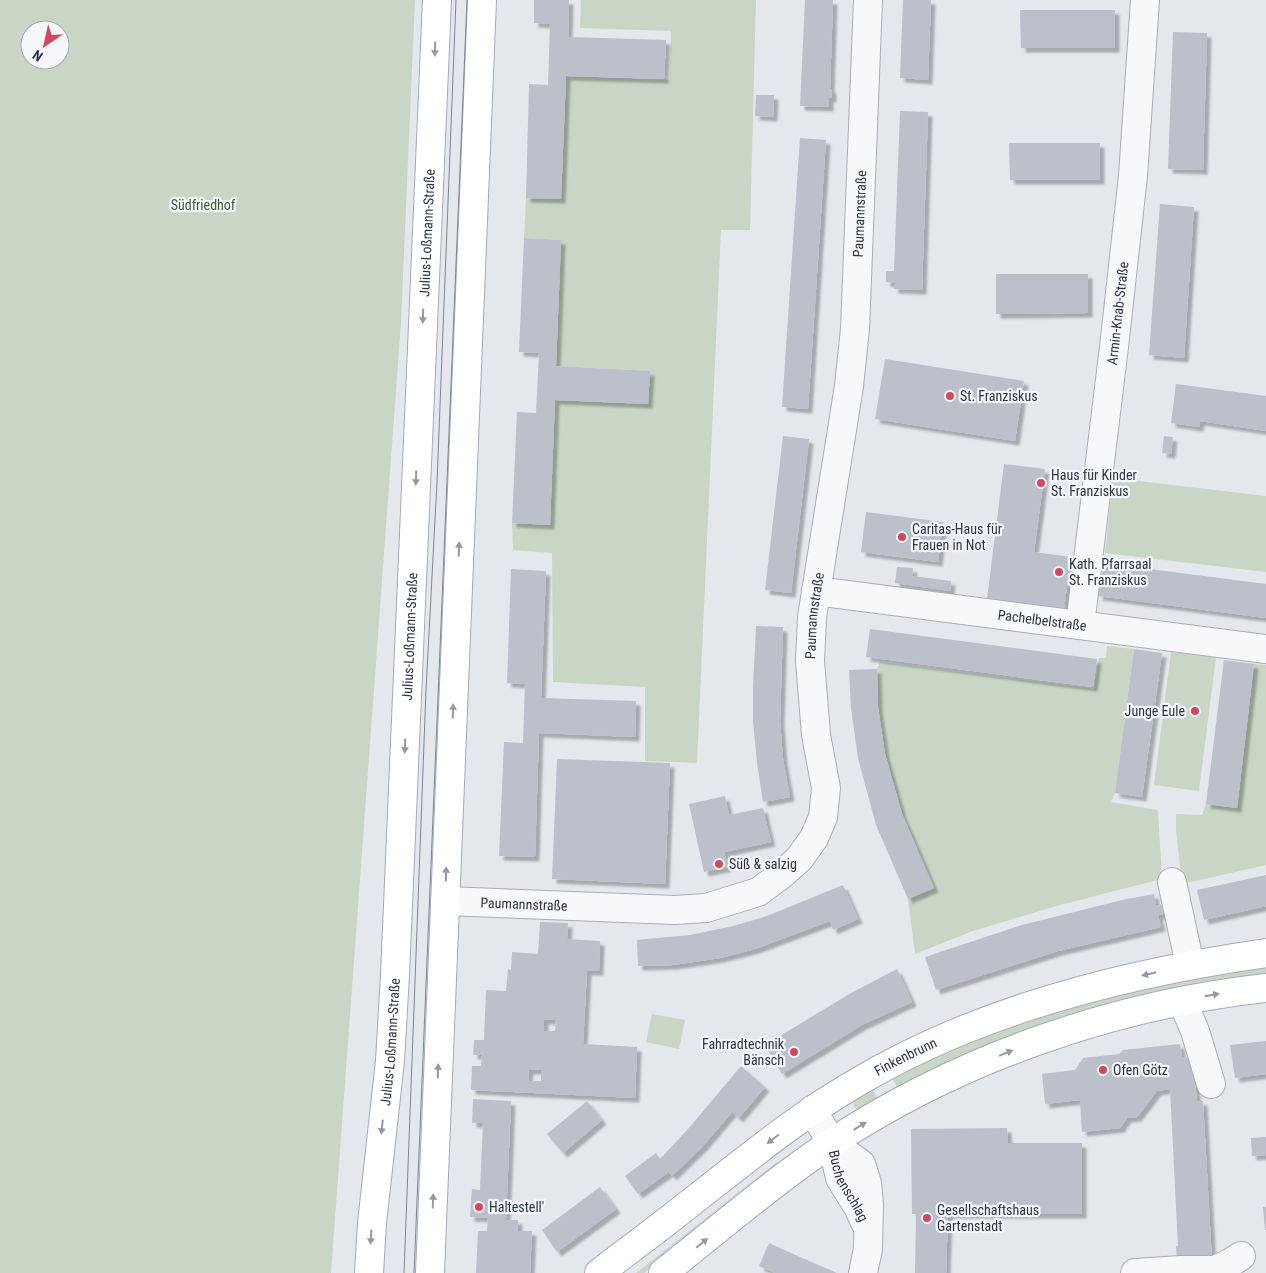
<svg xmlns="http://www.w3.org/2000/svg" width="1266" height="1273" viewBox="0 0 1266 1273" font-family="'Roboto Condensed',sans-serif">
  <defs>
    <filter id="shadow"><feDropShadow dx="4.5" dy="4.5" stdDeviation="1" flood-color="#0004"/></filter>
  </defs>
  <rect width="100%" height="100%" fill="#e4e7ec"/>
  <!-- green -->
  <path fill="#c9d6c5" fill-rule="evenodd" d="M0,0H415L401,323L331,1273H0ZM30,30H60V60H30Z
    M581,0H756L750,230H721L697,763L645,761V687L553,682L552,553L513,550L512,523L550,525L555,400L648,404L649,371L556,366L561,240L524,238L526,198L561,199L566,76L670,80L671,31L580,28Z
    M1113,478L1266,496V572L1105,553Z
    M1107,646L1134,649L1115,793L1111,802L1158,810L1162,879L1060,905L973,931L915,954L908,899L933,888L902,814L885,754L878,707L877,669L880,662L1094,689L1099,658H1106Z
    M1171,652L1216,657L1199,791L1154,785Z
    M1254,664L1266,665V865L1182,884L1176,829V814L1202,815L1206,804L1237,808Z
    M1266,965V976L899,1091L892,1077L933,1057L1007,1027L1092,998Z
    M652,1014L685,1020L679,1049L646,1042Z
    M872,1088L879,1102L861,1111C855,1109 852,1106 854,1100Z
    M777,1162L780,1167L644,1273H636Z"/>
  <!-- building -->
  <path fill="#bbc0ca" fill-rule="evenodd" filter="url(#shadow)" d="M534,0H569L568,37L666,40L664,79L566,76L561,199L526,198L529,84L548,85L550,24L534,23Z
    M805,0H833L830,89H832V98H829V107L800,106Z
    M903,0H931L928,80L900,78Z
    M1020,10H1115V48H1021Z
    M1173,32L1207,33L1203,170L1168,169Z
    M756,95H774L773,117L755,116Z
    M900,111L928,112L922,290L894,289V283L886,282V271H894Z
    M800,138L826,140L808,409L782,407Z
    M1009,143H1100V180H1010Z
    M1160,204L1194,207L1184,358L1149,355Z
    M524,238L561,240L556,366L650,371L648,404L555,400L550,525L512,523L517,412L536,413L539,353L519,352Z
    M996,274H1088V313L996,314Z
    M885,359L1024,381L1015,441L875,419Z
    M1176,384L1266,396V431L1200,421L1199,427L1171,423Z
    M783,436L809,439L791,593L765,590Z
    M1164,436L1173,437L1171,454L1162,453Z
    M1004,464L1045,469L1034,552L1071,557L1064,609L987,599Z
    M866,512L943,522L938,562L861,552Z
    M1103,563L1266,584V618L1098,596Z
    M897,567L913,568L912,576L951,581L950,591L895,583Z
    M511,569L546,571L541,698L636,701L635,737L539,733L535,857L499,856L504,742L523,743L525,684L507,683Z
    M756,626L783,627L780,721L783,759L790,797L763,802L757,763L753,721V687Z
    M870,629L1097,659L1093,687L866,657Z
    M1134,649L1162,653L1142,797L1115,793Z
    M1224,660L1254,664L1237,808L1206,804Z
    M877,669L878,707L885,754L902,814L934,888L908,899L876,825L858,758L851,708L849,670Z
    M557,759L670,763L665,884L552,879Z
    M725,796L729,815L763,808L771,842L724,852L728,867L704,872L689,804Z
    M1266,875V906L1204,920L1197,890Z
    M843,885L858,919L833,930L830,921L755,949L720,958L673,965L638,966L637,940L690,935L733,926L767,916Z
    M1154,894L1156,906L1162,905L1163,914L1158,915L1161,927L1058,951L936,990L925,957L1022,925L1122,900Z
    M540,922L568,923L567,939L600,941L599,971H587L583,1044L637,1047L635,1098L471,1090L472,1066H481L482,1055H473L474,1040H484L486,990L506,991L508,969L511,970L512,952L538,954ZM544,1020H556L555,1031H544ZM529,1070H541V1081H528Z
    M897,969L912,1002L862,1025L782,1074L765,1045L851,993Z
    M1266,1041V1074L1235,1078L1230,1045Z
    M1180,1044L1182,1058L1192,1057L1197,1101H1203L1212,1262L1177,1264L1176,1246H1178L1170,1089L1157,1091L1137,1117L1127,1118L1120,1128L1082,1132L1080,1100L1045,1104L1042,1074L1075,1070L1083,1058L1119,1054L1123,1050Z
    M741,1066L765,1087L739,1118L732,1112L703,1146L672,1176L669,1172L638,1194L625,1176L656,1153L660,1159L688,1129Z
    M473,1099L511,1101L506,1220H518V1231H532L530,1273H476L478,1231H487L488,1218L470,1217L472,1189L480,1190L483,1123H472Z
    M587,1101L602,1120L563,1153L547,1134Z
    M1007,1128L1008,1143H1082V1214H948L946,1273H915L916,1214H912L911,1129Z
    M1266,1137V1155L1252,1156L1251,1138Z
    M600,1187L616,1209L557,1252L542,1230Z
    M1263,1207H1266V1230H1265Z
    M769,1243L791,1253L837,1273H775L759,1266Z"/>
  <g fill="none" stroke-linecap="round" stroke-linejoin="round">
    <defs>
      <g id="minor">
        <path id="s1" d="M816,591L1266,649"/>
        <path id="s2" d="M1080,625L1114,347L1133,176L1145,0"/>
        <path d="M1172,882L1190,965"/>
        <path id="s3" d="M445,901L675,910L706,908L758,892L781,875L799,859L814,838L823,817L826,788L816,735L810,661L812,617L849,386L855,329L868,0"/>
        <path d="M1182,1001L1195,1031L1211,1084"/>
        <path id="s4" d="M812,1110L832,1143L840,1178L858,1207L866,1224"/>
        <path d="M832,1143L861,1164L867,1183L869,1204L868,1249L863,1273"/>
        <path d="M1135,1273L1181,1270H1215L1230,1263L1241,1256"/>
      </g>
      <g id="major">
        <path id="s5" d="M369,1273L372,1223L390,1061L395,975L437,0"/>
        <path d="M430,1273L482,0"/>
        <path id="s6" d="M599,1273C629,1250 659,1228 689,1204C742,1163 793,1120 851,1086C974,1011 1125,973 1266,953"/>
        <path d="M663,1273C719,1229 772,1183 831,1143C960,1058 1113,1005 1266,988"/>
      </g>
    </defs>
    <!-- minor casing -->
    <use href="#minor" stroke="#a9aeb7" stroke-width="30"/>
    <!-- major casing -->
    <use href="#major" stroke="#a3abb8" stroke-width="30"/>
    <!-- minor -->
    <use href="#minor" stroke="#f7f8fa" stroke-width="28"/>
    <!-- major -->
    <use href="#major" stroke="#fff" stroke-width="28"/>
    <!-- tram -->
    <path stroke="#7d8696" stroke-width="1" d="M404,1273L426,690L437,482L456,0
      M414,1273L467,0"/>
  </g>
  <!-- one-way arrows -->
  <defs><path id="oneway-solid" d="M-6-.8H1V-3.2L6.5 0L1 3.2V.8H-6Z" transform="scale(1.25)"/></defs>
  <g fill="#959aa2">
    <use href="#oneway-solid" transform="translate(435 49) rotate(92)"/>
    <use href="#oneway-solid" transform="translate(423 316) rotate(92)"/>
    <use href="#oneway-solid" transform="translate(416 478) rotate(92)"/>
    <use href="#oneway-solid" transform="translate(459 549) rotate(-88)"/>
    <use href="#oneway-solid" transform="translate(453 711) rotate(-88)"/>
    <use href="#oneway-solid" transform="translate(405 746) rotate(92)"/>
    <use href="#oneway-solid" transform="translate(446 874) rotate(-88)"/>
    <use href="#oneway-solid" transform="translate(1149 974) rotate(167)"/>
    <use href="#oneway-solid" transform="translate(1212 995) rotate(-10)"/>
    <use href="#oneway-solid" transform="translate(1006 1053) rotate(-22)"/>
    <use href="#oneway-solid" transform="translate(438 1071) rotate(-88)"/>
    <use href="#oneway-solid" transform="translate(860 1126) rotate(-31)"/>
    <use href="#oneway-solid" transform="translate(382 1127) rotate(96)"/>
    <use href="#oneway-solid" transform="translate(773 1139) rotate(143)"/>
    <use href="#oneway-solid" transform="translate(433 1201) rotate(-88)"/>
    <use href="#oneway-solid" transform="translate(371 1237) rotate(93)"/>
    <use href="#oneway-solid" transform="translate(702 1243) rotate(-39)"/>
  </g>
  <!-- markers -->
  <g fill="#d1495b" stroke="#f4f6f9" stroke-width="2">
    <circle cx="950" cy="396" r="5"/>
    <circle cx="1041" cy="483" r="5"/>
    <circle cx="902" cy="537" r="5"/>
    <circle cx="1059" cy="572" r="5"/>
    <circle cx="1195" cy="711" r="5"/>
    <circle cx="719" cy="864" r="5"/>
    <circle cx="794" cy="1052" r="5"/>
    <circle cx="1103" cy="1070" r="5"/>
    <circle cx="479" cy="1207" r="5"/>
    <circle cx="927" cy="1218" r="5"/>
  </g>
  <g text-anchor="middle" dominant-baseline="central" stroke-width="4.5" stroke-linejoin="round" paint-order="stroke">
    <!-- park labels -->
    <g font-size="14" fill="#3f6138" stroke="#f4f6f9">
      <text x="203" y="205">Südfriedhof</text>
    </g>
    <!-- street labels -->
    <g font-size="14" fill="#2b3445" stroke="#f4f6f9">
      <text stroke="none"><textPath href="#s3" startOffset="1025">Paumannstraße</textPath></text>
      <text stroke="none"><textPath href="#s5" startOffset="1042">Julius-Loßmann-Straße</textPath></text>
      <text stroke="none"><textPath href="#s2" startOffset="314">Armin-Knab-Straße</textPath></text>
      <text stroke="none"><textPath href="#s3" startOffset="620">Paumannstraße</textPath></text>
      <text stroke="none"><textPath href="#s1" startOffset="228">Pachelbelstraße</textPath></text>
      <text stroke="none"><textPath href="#s5" startOffset="638">Julius-Loßmann-Straße</textPath></text>
      <text stroke="none"><textPath href="#s3" startOffset="79">Paumannstraße</textPath></text>
      <text stroke="none"><textPath href="#s5" startOffset="232">Julius-Loßmann-Straße</textPath></text>
      <text stroke="none"><textPath href="#s6" startOffset="376">Finkenbrunn</textPath></text>
      <text stroke="none"><textPath href="#s4" startOffset="85">Buchenschlag</textPath></text>
    </g>
    <!-- poi labels -->
    <g font-size="14" fill="#2b3445" stroke="#f4f6f9" text-anchor="start">
      <text x="960" y="396">St. Franziskus</text>
      <text x="1051" y="475">Haus für Kinder<tspan x="1051" dy="16">St. Franziskus</tspan></text>
      <text x="912" y="529">Caritas-Haus für<tspan x="912" dy="16">Frauen in Not</tspan></text>
      <text x="1069" y="564">Kath. Pfarrsaal<tspan x="1069" dy="16">St. Franziskus</tspan></text>
      <text x="1185" y="711" text-anchor="end">Junge Eule</text>
      <text x="729" y="864">Süß &amp; salzig</text>
      <text x="784" y="1044" text-anchor="end">Fahrradtechnik<tspan x="784" dy="16">Bänsch</tspan></text>
      <text x="1113" y="1070">Ofen Götz</text>
      <text x="489" y="1207">Haltestell'</text>
      <text x="937" y="1210">Gesellschaftshaus<tspan x="937" dy="16">Gartenstadt</tspan></text>
    </g>
  </g>
  <!-- north arrow -->
  <g transform="translate(45 45) rotate(214)"><circle r="24" fill="#f4f6f9" stroke="#a4a8b1"/>
  <path d="M0-4L9 19L0 12L-9 19Z" fill="#d1495b"/>
  <text y="-8" font-size="14" font-weight="bold" text-anchor="middle" fill="#2b3445">N</text>
  </g>
</svg>
